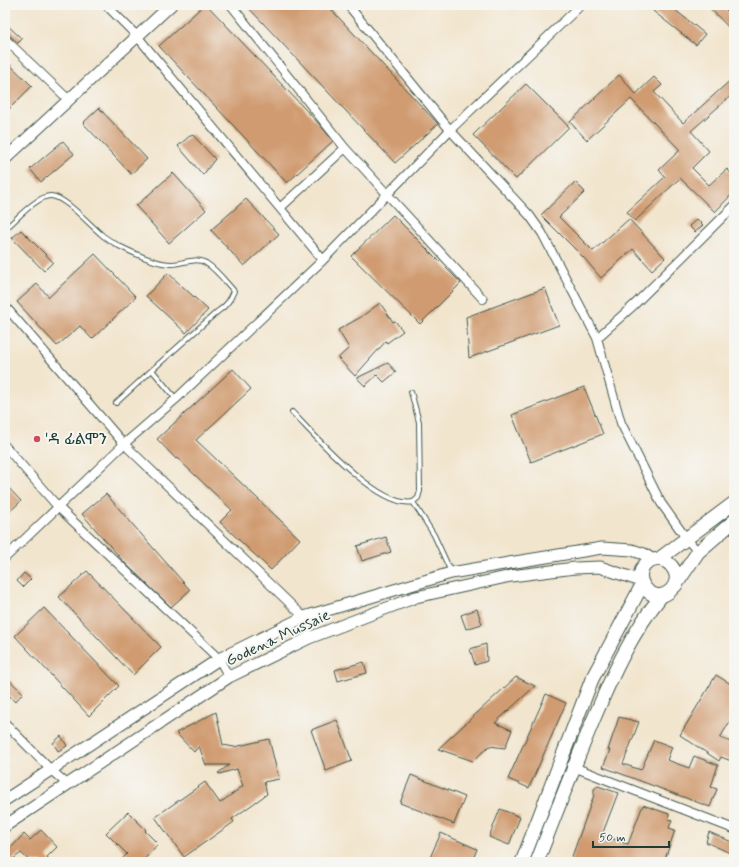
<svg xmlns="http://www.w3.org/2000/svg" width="739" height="867" viewBox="0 0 739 867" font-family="Mynerve,'Noto Sans Ethiopic',sans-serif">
  <rect width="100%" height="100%" fill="#f6f6f2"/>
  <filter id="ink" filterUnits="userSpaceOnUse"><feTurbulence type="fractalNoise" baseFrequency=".025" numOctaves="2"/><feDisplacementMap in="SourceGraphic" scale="8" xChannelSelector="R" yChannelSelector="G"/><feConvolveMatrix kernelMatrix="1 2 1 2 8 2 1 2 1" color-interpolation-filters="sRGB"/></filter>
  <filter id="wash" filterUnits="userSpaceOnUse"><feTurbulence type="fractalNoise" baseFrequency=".012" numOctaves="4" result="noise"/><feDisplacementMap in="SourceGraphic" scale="16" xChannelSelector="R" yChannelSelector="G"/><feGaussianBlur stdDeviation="0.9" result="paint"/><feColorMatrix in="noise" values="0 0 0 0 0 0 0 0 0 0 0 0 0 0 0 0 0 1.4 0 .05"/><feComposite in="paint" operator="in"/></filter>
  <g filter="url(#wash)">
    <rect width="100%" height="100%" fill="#f2e5ce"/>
    <g id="blocks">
      <!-- building -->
      <path fill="#d09b71" d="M204,5H207L320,125L333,141L287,183L159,46Z
        M246,5H327L438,124L395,163Z
        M658,5H669L705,34L696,45L653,11Z
        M707,5H721L734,18V33Z
        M5,23L22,39L18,43L9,35L5,34Z
        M5,60L32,86L5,113Z
        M619,75L636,94L654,77L662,85L654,92L683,123L734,77V93L691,131L709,151L692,168L709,185L727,169L734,177V192L715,212L680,178L635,221L627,212L665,177L659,170L680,150L631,99L587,140L570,122Z
        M526,84L569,127L516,179L473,135Z
        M99,108L147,159L131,174L83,123Z
        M192,134L215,159L203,175L178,146Z
        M63,141L74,154L41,182L30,169Z
        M173,173L206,210L169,243L136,206Z
        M575,182L585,192L559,217L593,251L629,219L665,258L652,270L633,249L601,278L585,259L541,215Z
        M246,199L279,234L244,266L211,230Z
        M393,215L461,283L420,324L351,256Z
        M697,219L703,225L695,232L689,226Z
        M21,230L53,262L44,271L12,238Z
        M95,254L136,297L92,339L80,326L57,346L17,302L37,284L49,297Z
        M168,273L208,310L186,333L146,296Z
        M545,288L559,325L469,358L466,317Z
        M380,303L393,322L395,321L403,331L387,343L386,341L355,376L338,358L349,348L338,330L361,317Z
        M388,363L396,372L384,382L377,375L365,386L357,378Z
        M233,369L251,389L196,440L300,539L271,570L220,522L232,510L177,458L176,459L157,439Z
        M584,387L603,434L531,462L512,415Z
        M5,484L21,501L5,516Z
        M106,494L190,590L171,607L124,562L82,514Z
        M386,537L391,552L362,561L357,546Z
        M87,571L161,647L133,675L59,597Z
        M24,573L31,579L23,587L17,581Z
        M44,608L119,686L89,716L15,636Z
        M477,609L482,624L466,629L461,615Z
        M486,644L487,661L475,665L470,649Z
        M364,662L367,673L338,681L335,670Z
        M716,675L734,686V714L720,738L734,743V762L721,757L719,761L680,735Z
        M5,676L23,693L15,702L5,691Z
        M516,677L535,686L495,723L512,730L505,748L489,746L473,761L438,749Z
        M546,694L566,703L529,788L508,779Z
        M216,712L223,745L234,747L269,739L279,779L264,782L267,794L232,819L234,822L184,857L155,817L205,782L220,803L243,786L237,769L219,774L218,773L229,765H206L199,746L194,752L176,733Z
        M619,717L639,722L623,764L641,770L654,740L672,747L667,760L689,768L694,756L718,765L711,787L717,789L710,807L603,767L610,750H608Z
        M337,720L352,761L326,771L311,730Z
        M61,736L67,746L58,751L53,743Z
        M411,775L465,797L454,824L400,803Z
        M598,786L618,793L602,835L628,844L643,805L669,814L668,819L672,820L669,828L675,830L664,862H570L594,795V789Z
        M500,809L520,817L509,845L489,837Z
        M128,812L146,830L145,831L158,844L142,862H119L127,854L106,833Z
        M41,830L57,847L47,857L52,862H31L21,853L9,862H5V854L24,834L30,840Z
        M709,832L734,843L730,853L706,842Z
        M441,833L477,849L472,862H428Z"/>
    </g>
  </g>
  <g filter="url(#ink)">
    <use href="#blocks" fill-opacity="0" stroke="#3f564b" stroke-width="1"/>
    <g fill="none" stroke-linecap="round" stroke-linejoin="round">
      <defs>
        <path id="lane" d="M5,229C15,221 38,195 51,196C65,197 89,224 101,234C106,239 113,242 119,246C133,253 158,265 173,264C185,263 195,257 206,263C217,270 225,281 234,291C230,301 226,306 217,312L152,370L116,403
          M152,370L176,399
          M411,392L419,422L420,491L418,498L413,502L434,535L451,572
          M292,412C314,435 379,509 413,502"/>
        <path id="street" d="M106,5L137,36L323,260
          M231,5L345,148L483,299
          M348,5L450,130L530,216L542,233L597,338L621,423L661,503L686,538L698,552
          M5,39L69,100
          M280,208L345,148
          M5,306L124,444L304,617L309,638
          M597,338L634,305L734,206
          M5,446L59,508L219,659L229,677
          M5,558L124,444L176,399L323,260L450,130L581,5
          M5,723L50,769L67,784
          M571,766L734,829"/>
        <path id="secondary" d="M5,159L171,5
          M5,800L219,659L304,617L451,573L509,563L602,548L632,550L644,554L653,560
          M5,826L229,677L309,638L416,597L511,576L575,568L600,567L641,581"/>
        <path id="primary" d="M659,559C673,562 682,577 672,589C650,613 621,564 659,559L734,503
          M675,586L698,552L734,521
          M522,862L592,679L642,585
          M537,862C555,815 573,769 592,723C611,678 631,633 662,595"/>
      </defs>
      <!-- lane casing -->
      <use href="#lane" stroke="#3f564b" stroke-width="6"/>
      <!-- street casing -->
      <use href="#street" stroke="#3f564b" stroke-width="10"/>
      <!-- secondary casing -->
      <use href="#secondary" stroke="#3f564b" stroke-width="13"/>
      <!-- primary casing -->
      <use href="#primary" stroke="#3f564b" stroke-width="15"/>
      <!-- lane -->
      <use href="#lane" stroke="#fff" stroke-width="4"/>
      <!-- street -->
      <use href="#street" stroke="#fff" stroke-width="8"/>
      <!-- secondary -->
      <use href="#secondary" stroke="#fff" stroke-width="11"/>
      <!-- primary -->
      <use href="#primary" stroke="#fff" stroke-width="13"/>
    </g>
  </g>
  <!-- markers -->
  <circle fill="#d1495b" stroke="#f6f6f2" stroke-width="1.5" cx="37" cy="439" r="4"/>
  <g text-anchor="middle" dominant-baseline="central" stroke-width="4" stroke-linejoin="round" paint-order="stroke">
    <!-- poi labels -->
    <g font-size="16" fill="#1f3d34" stroke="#f6f6f2" text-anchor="start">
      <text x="45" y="439">'ዳ ፊልሞን</text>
    </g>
    <!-- street labels -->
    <g font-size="16" fill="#1f3d34" stroke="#f6f6f2">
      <text transform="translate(278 638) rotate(-25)">Godena Mussaie</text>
    </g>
  </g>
  <!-- margin -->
  <rect width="739" height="867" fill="none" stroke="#f6f6f2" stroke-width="20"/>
  <!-- scale -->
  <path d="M593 841v6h76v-6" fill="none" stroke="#1f3d34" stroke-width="2"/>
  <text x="599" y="841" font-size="12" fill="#1f3d34" stroke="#f6f6f2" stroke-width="3" paint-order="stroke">50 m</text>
</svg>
